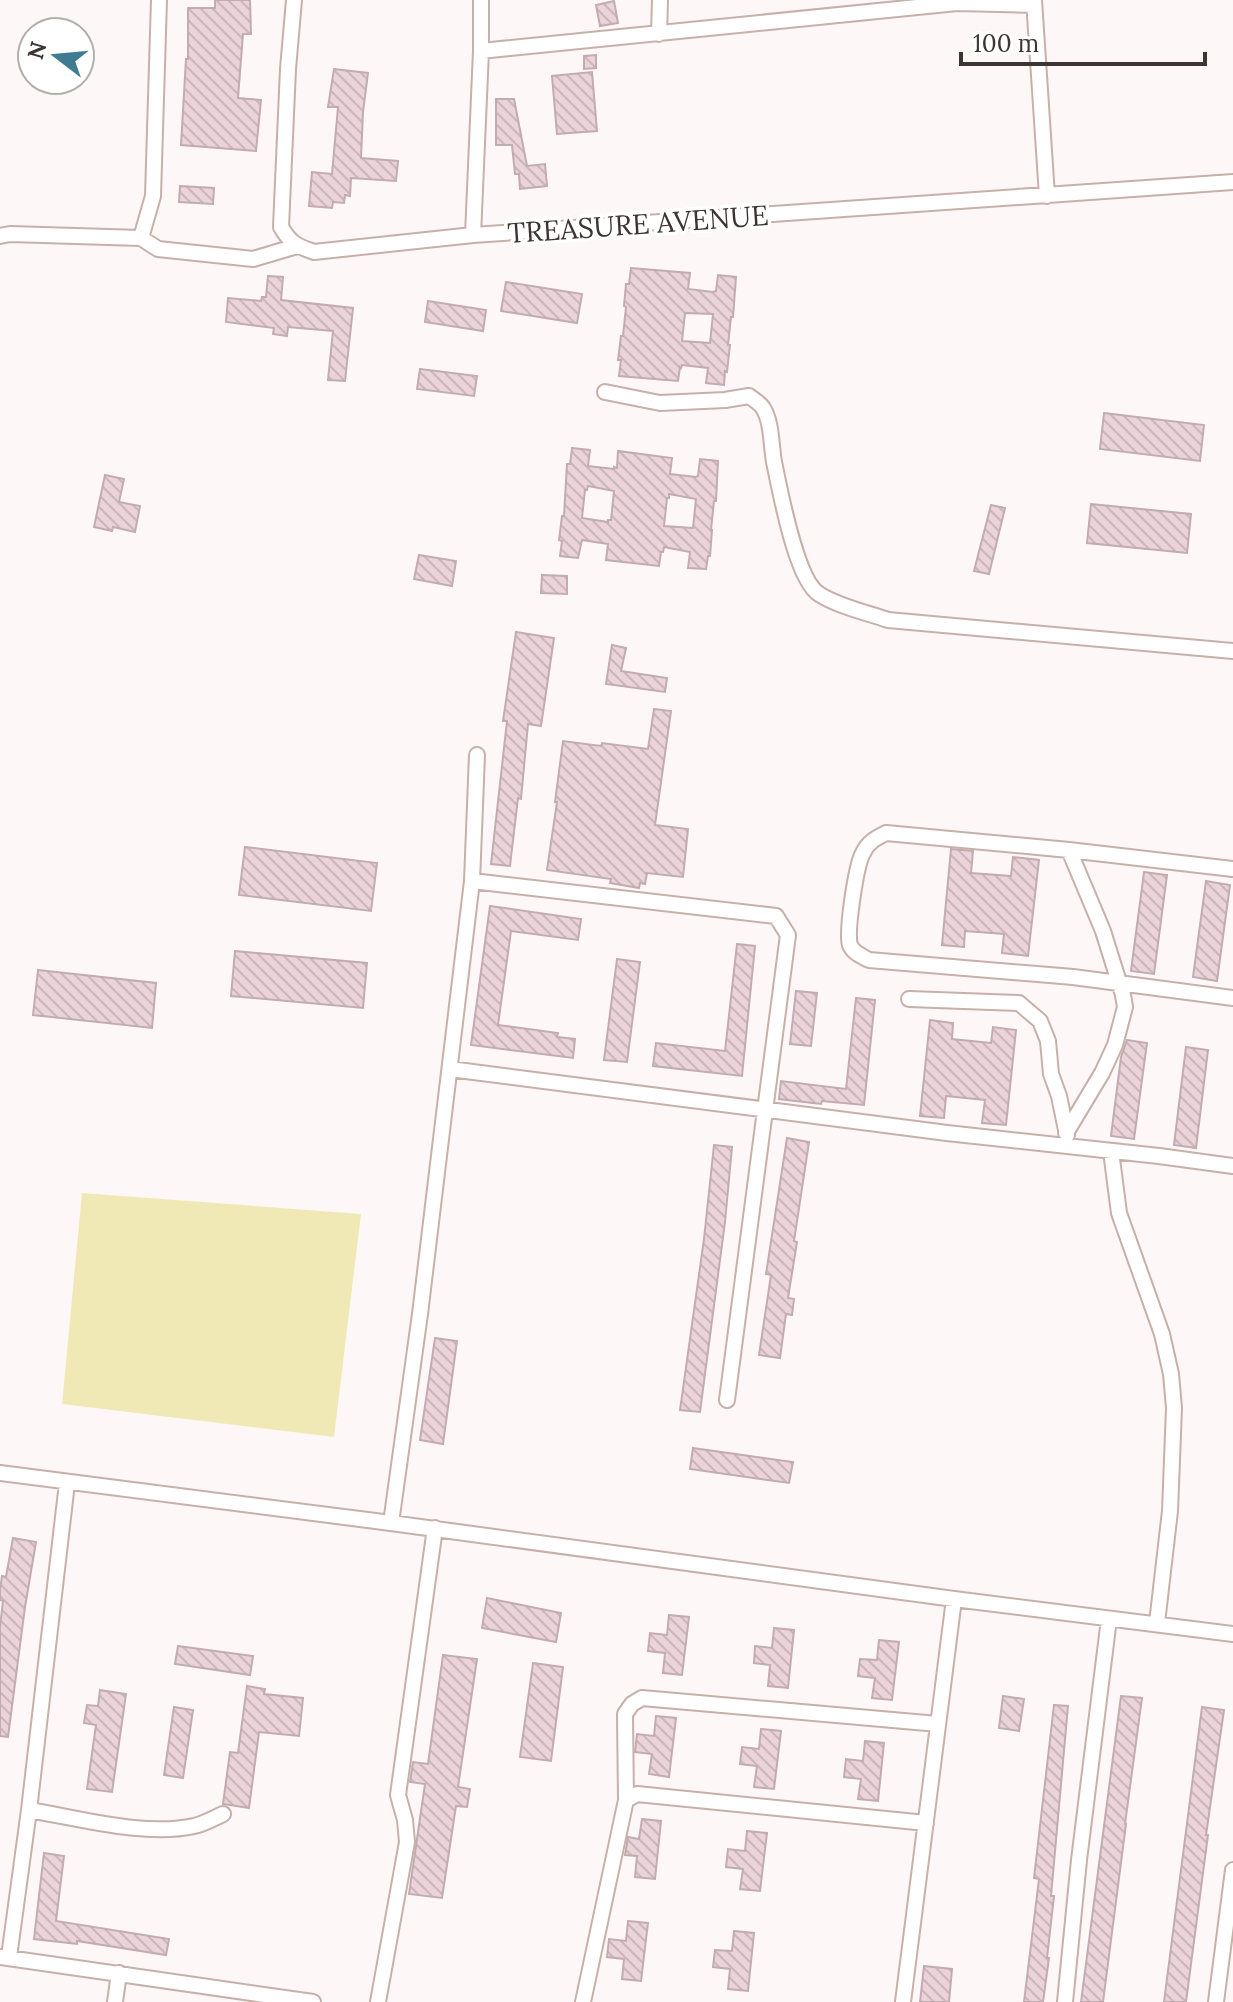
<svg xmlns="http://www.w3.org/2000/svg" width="1233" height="2002" viewBox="0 0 1233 2002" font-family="Lora,serif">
  <defs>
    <pattern id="building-back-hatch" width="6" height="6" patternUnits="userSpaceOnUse" patternTransform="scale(2)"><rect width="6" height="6" fill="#ebd3da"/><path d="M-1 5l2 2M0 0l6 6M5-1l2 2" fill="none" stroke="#cbb6bc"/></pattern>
  </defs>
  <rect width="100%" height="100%" fill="#fdf8f7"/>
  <!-- pitch -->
  <path fill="#f1e9b5" d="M82,1193L361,1214L334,1437L62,1404Z"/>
  <!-- building -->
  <path fill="url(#building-back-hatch)" stroke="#c2abb1" stroke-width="2" fill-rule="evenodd" d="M215,0H250L251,34H243L238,98L261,100L256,151L181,145L186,59H188V8H215Z
    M614,1L618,23L600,26L596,5Z
    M596,55V68L584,69V56Z
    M334,69L368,73L363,112L361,158L398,161L396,181L351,178L350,196L345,195L344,203L333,202L332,208L309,206L312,172L332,174L338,107H328Z
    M592,72L597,131L557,134L552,76Z
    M496,99H514L527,166L545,164L547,186L520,189L519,174H515L512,145H496Z
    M180,186L214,188L213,204L179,202Z
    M631,268L690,273L688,289L713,292L716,291L718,275L736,277L733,317H731L728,345H730L727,372L725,371L724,385L706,383L708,368L682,365L681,368L680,367L678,381L619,376L621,360H618L621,336H623L626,307L624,306L626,284H629ZM685,313L713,314L710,343L682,341Z
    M268,276L283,277L281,300L353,308L345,381L328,380L333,331L288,327L287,336L273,334L274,328L226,322L228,298L261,301L262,297H266Z
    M506,282L582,294L577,323L501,311Z
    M428,301L486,310L483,331L425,322Z
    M420,369L477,376L474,396L417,389Z
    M1104,413L1204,425L1200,461L1100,449Z
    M572,448L590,450L588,466L614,469V467L617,468L618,451L672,458L670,474L696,477L698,476L700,459L718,461L716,501H714L711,530H712L710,556H708L706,569L688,568L690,552L664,547L663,552H661L659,566L606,560L608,544L582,540L578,558L560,556L562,541L559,540L562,516H564L567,464H570ZM588,486L614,491L611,520H608V522L582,518L585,490H587ZM669,494L696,499L693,528L664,526L667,498H669Z
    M105,475L124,479L119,502L140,506L135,532L113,527L112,531L94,527Z
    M1091,504L1191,514L1187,553L1087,543Z
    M991,505L1005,508L989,574L974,571Z
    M419,555L456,561L452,586L414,579Z
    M542,575L567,576V594L541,593Z
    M516,632L554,638L541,726L528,724L521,799L518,798L510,866L491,864L507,721H503Z
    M612,645L626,648L621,671L667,678L665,692L606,684Z
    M654,709L671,711L655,825L688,829L683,877L647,873L645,884L640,883L639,888L610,883L611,879L547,870L557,802H555L563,741L601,746L602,743L648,749Z
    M245,847L377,863L371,911L239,895Z
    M951,849L973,851L971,873L1011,876L1013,857L1039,860L1028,956L1002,953L1004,934L965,931L964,947L942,945Z
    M1144,872L1167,875L1154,974L1131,971Z
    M1206,881L1230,885L1217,981L1193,977Z
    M490,906L581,919L578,940L511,931L498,1025L558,1033L557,1037L575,1039L573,1058L471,1045Z
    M737,944L755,946L742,1076L653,1066L656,1043L725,1051Z
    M235,951L367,963L363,1008L231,996Z
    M617,959L640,962L627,1062L604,1060Z
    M38,970L156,983L152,1028L33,1015Z
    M796,991L817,993L811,1046L790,1044Z
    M856,998L875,1000L864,1105L822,1101L821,1104L779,1099L781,1081L846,1089Z
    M930,1020L953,1023L952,1039L991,1043L993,1027L1016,1030L1006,1125L982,1123L985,1100L946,1096L944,1118L920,1116Z
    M1127,1040L1147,1043L1134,1139L1111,1136L1121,1057Z
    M1186,1047L1208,1050L1196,1148L1174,1145Z
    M787,1138L809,1142L794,1241L797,1242L788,1298L794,1299L792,1315L786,1314L780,1358L759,1355L771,1275L766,1274Z
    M714,1145L732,1147L725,1222L700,1412L680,1410L704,1239Z
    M435,1338L457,1341L443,1444L420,1440Z
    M693,1448L793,1462L789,1483L690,1469Z
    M13,1538L36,1542L25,1607L8,1737L0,1736V1627L3,1601L0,1600V1590L2,1576L6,1577Z
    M487,1598L561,1613L556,1642L482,1628Z
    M669,1615L689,1617L682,1675L663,1673L665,1653L648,1651L650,1633L667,1635Z
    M774,1628L794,1630L788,1688L768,1686L770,1665L754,1663L755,1646L772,1648Z
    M879,1640L899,1642L892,1700L872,1698L875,1678L858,1676L860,1659L877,1660Z
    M178,1646L253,1656L250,1675L175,1664Z
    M443,1655L477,1659L458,1787L470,1789L467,1807L456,1806L442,1898L409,1894L425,1784L410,1782L413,1762L428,1764Z
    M533,1663L563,1667L551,1761L520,1757Z
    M247,1686L265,1689L264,1694L303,1698L299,1736L259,1732L249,1808L223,1804L230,1752L238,1753Z
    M100,1690L126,1694L112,1792L87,1789L96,1725L84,1723L87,1705L98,1706Z
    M1003,1696L1024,1699L1019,1731L999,1728Z
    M1121,1696L1142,1698L1125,1824H1126L1103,2002H1081Z
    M1054,1705L1068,1706L1051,1896H1054L1047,1958H1049L1043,2002H1024L1039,1879L1034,1878Z
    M174,1707L193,1710L183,1778L164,1775Z
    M1202,1707L1224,1710L1206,1835H1208L1186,2002H1164Z
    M656,1716L676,1718L669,1777L649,1774L652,1754L635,1752L637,1734L654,1736Z
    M761,1729L781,1731L774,1789L754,1787L757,1766L740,1764L742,1747L759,1749Z
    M865,1741L884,1743L878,1801L858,1799L861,1779L844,1777L846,1759L863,1761Z
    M642,1819L661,1821L655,1879L635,1877L637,1856L625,1855L628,1837L639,1839Z
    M747,1831L767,1833L760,1891L740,1889L743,1869L726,1867L728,1849L745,1851Z
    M44,1853L64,1856L56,1921L169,1939L166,1955L77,1941V1944L34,1939Z
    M628,1921L648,1923L641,1981L622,1979L624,1959L607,1957L609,1939L626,1941Z
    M734,1931L754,1933L748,1991L728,1989L730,1969L713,1967L715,1950L732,1951Z
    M924,1966L952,1969L949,2002H920Z"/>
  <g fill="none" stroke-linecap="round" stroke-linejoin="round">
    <defs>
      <path id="minor" d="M294,0L288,69L281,227C290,243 297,246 314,252L473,235L1233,182
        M1034,0L1047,196
        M659,34L660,0
        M481,51L957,3L1034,5
        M473,235L481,51V0
        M0,236L10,234L141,238L158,249L253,259L297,246
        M141,238L153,196L159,0
        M605,392L660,403L725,400L749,396C753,399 760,403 763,408C772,422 771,445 774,462C780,490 796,580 819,594C837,606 868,613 888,620L1233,651
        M1233,869L1069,850L886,833C876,838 868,842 863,853C856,865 846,932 850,945C853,953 862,956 869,960L1073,977L1233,998
        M472,881L776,916L788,935L727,1400
        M909,999L1019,1003L1040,1021L1048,1041L1051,1074L1059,1096L1067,1135
        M450,1069L947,1133L1159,1156L1233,1166
        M1066,1133L1102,1073L1115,1045L1125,1007L1123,995L1103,931L1069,850
        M1111,1151L1119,1213L1162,1334L1171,1374L1174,1408L1170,1511L1157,1623
        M0,1473L391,1523L954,1599L1233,1634
        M391,1523L420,1314L472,881L477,755
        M626,1800L625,1714L632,1704L642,1698L938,1724
        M29,1810C78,1818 146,1837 194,1826C204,1824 214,1818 223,1814
        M1,1957L313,2002
        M9,1957L29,1810L67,1483
        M115,2002L119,1973
        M378,2002L407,1842L405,1820L398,1795L435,1528
        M583,2002L626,1800L637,1794L926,1823
        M903,2002L954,1599
        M1065,2002L1079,1860L1109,1619
        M1216,2002L1233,1870"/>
    </defs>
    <!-- minor casing -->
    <use href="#minor" stroke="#c7b0aa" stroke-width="18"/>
    <!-- minor -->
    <use href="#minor" stroke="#fff" stroke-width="14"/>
  </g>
  <g text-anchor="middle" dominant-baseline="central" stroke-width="7" stroke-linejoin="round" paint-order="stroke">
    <!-- street labels -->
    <g font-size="28" fill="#3e3432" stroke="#fff">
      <text transform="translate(638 224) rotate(-4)">TREASURE AVENUE</text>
    </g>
  </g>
  <!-- north arrow -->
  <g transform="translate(56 56) rotate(286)"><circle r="38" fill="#ffffff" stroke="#b2aead" stroke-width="2"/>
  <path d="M0-6L14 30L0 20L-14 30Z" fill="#3f7c92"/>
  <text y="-12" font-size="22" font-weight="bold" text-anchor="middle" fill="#3e3432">N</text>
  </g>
  <!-- scale -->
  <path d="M961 52v12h244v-12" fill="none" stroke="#3e3432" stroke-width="4"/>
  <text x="973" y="52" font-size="24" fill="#3e3432" stroke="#ffffff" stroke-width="6" paint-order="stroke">100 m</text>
</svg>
